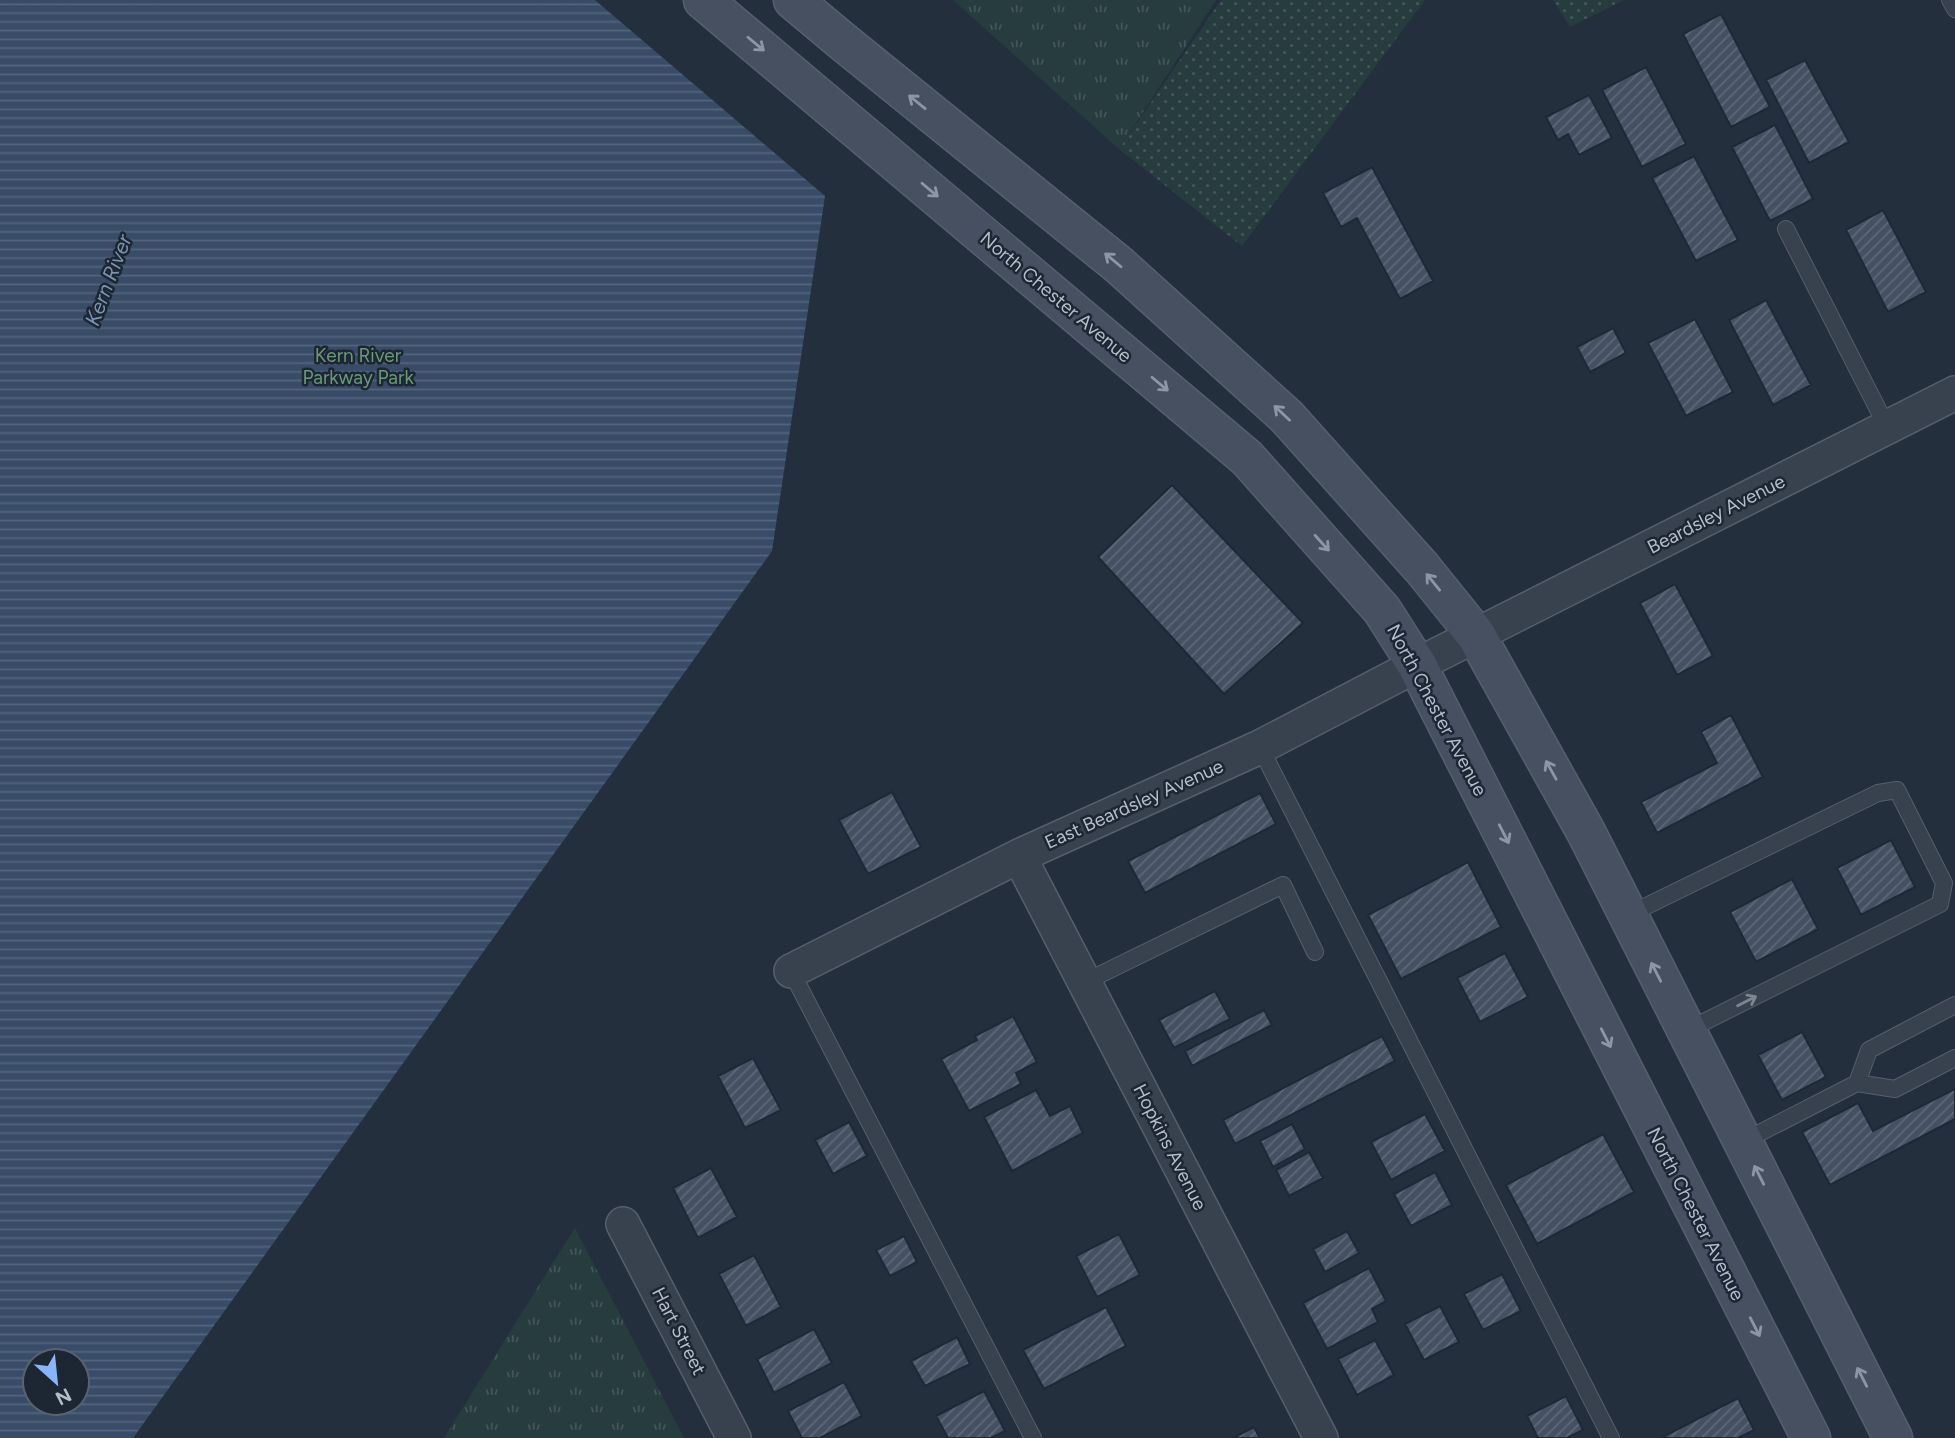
<svg xmlns="http://www.w3.org/2000/svg" width="1955" height="1438" viewBox="0 0 1955 1438" font-family="Figtree,sans-serif">
  <defs>
    <pattern id="grass-tufts" width="24" height="20" patternUnits="userSpaceOnUse" patternTransform="scale(1.75)"><rect width="24" height="20" fill="#263c3f"/><path d="M3 7l-1-3M5 7V3M7 7l1-3M15 17l-1-3M17 17v-4M19 17l1-3" fill="none" stroke="#435659"/></pattern>
    <pattern id="park-dots" width="8" height="8" patternUnits="userSpaceOnUse" patternTransform="scale(1.75)"><rect width="8" height="8" fill="#263c3f"/><path d="M2 2h.1M6 6h.1" fill="none" stroke="#435659" stroke-width="1.8" stroke-linecap="round"/></pattern>
    <pattern id="water-rules" width="6" height="5" patternUnits="userSpaceOnUse" patternTransform="scale(1.75)"><rect width="6" height="5" fill="#394c67"/><path d="M0 2.5h6" fill="none" stroke="#53647b"/></pattern>
    <pattern id="building-hatch" width="6" height="6" patternUnits="userSpaceOnUse" patternTransform="scale(1.75)"><rect width="6" height="6" fill="#455162"/><path d="M-1 1l2-2M0 6l6-6M5 7l2-2" fill="none" stroke="#5d6877"/></pattern>
  </defs>
  <rect width="100%" height="100%" fill="#242f3e"/>
  <!-- grass -->
  <path fill="url(#grass-tufts)" d="M953,0H1216L1119,149Z
    M575,1228L684,1438H444L566,1242Z"/>
  <!-- park -->
  <path fill="url(#park-dots)" d="M1221,0H1425L1242,246L1119,149Z
    M1553,0H1624L1570,27Z"/>
  <!-- water -->
  <path fill="url(#water-rules)" fill-rule="evenodd" d="M0,0H595L825,196L772,551L133,1438H0ZM35,1361H77V1403H35Z"/>
  <!-- building -->
  <path fill="url(#building-hatch)" stroke="#1f2835" stroke-width="2" d="M1721,14L1770,107L1731,127L1683,34Z
    M1805,60L1849,142L1809,163L1766,80Z
    M1646,67L1686,144L1642,167L1602,90Z
    M1589,95L1612,138L1579,155L1568,134L1558,140L1546,117Z
    M1775,125L1813,199L1770,221L1732,147Z
    M1694,156L1738,240L1696,261L1652,178Z
    M1372,167L1433,281L1400,299L1357,218L1341,227L1323,193Z
    M1883,210L1926,292L1888,312L1846,230Z
    M1766,300L1811,385L1773,405L1729,320Z
    M1695,319L1733,392L1686,416L1648,343Z
    M1613,328L1626,353L1590,372L1577,347Z
    M1172,485L1303,623L1224,694L1098,557Z
    M1675,584L1713,656L1677,675L1640,603Z
    M1731,715L1763,777L1657,833L1641,802L1717,763L1701,732Z
    M892,792L921,847L868,874L839,820Z
    M1260,793L1276,824L1145,893L1128,861Z
    M1891,840L1915,887L1861,915L1837,868Z
    M1468,862L1501,927L1401,979L1368,915Z
    M1792,879L1818,929L1756,962L1730,912Z
    M1505,953L1528,997L1480,1022L1457,978Z
    M1215,991L1230,1019L1174,1048L1159,1020Z
    M1264,1010L1272,1025L1192,1066L1185,1051Z
    M1013,1016L1037,1062L1016,1073L1021,1084L969,1111L941,1059L977,1040L975,1036Z
    M1802,1032L1826,1077L1782,1100L1758,1055Z
    M1382,1036L1395,1061L1235,1144L1223,1120Z
    M753,1058L781,1110L745,1128L718,1076Z
    M1955,1089V1119L1830,1185L1802,1132L1858,1103L1873,1131Z
    M1036,1090L1050,1116L1070,1106L1083,1133L1012,1171L984,1117Z
    M1425,1114L1445,1151L1391,1180L1371,1142Z
    M849,1122L867,1156L833,1174L815,1140Z
    M1292,1124L1305,1149L1273,1167L1260,1141Z
    M1603,1134L1634,1192L1537,1244L1506,1185Z
    M1309,1152L1323,1178L1289,1196L1276,1170Z
    M711,1168L737,1217L698,1238L673,1188Z
    M1435,1172L1452,1205L1411,1226L1394,1194Z
    M1347,1231L1359,1253L1325,1272L1313,1249Z
    M1119,1234L1140,1275L1097,1297L1076,1256Z
    M904,1236L917,1262L890,1276L876,1250Z
    M754,1255L781,1307L746,1326L719,1274Z
    M1369,1268L1386,1301L1372,1309L1378,1322L1327,1349L1303,1303Z
    M1502,1274L1521,1311L1483,1330L1464,1294Z
    M1440,1306L1459,1342L1424,1360L1405,1324Z
    M1106,1307L1126,1346L1044,1389L1023,1350Z
    M814,1329L832,1363L774,1393L757,1359Z
    M957,1337L970,1364L925,1386L911,1361Z
    M1375,1340L1394,1375L1357,1395L1338,1359Z
    M844,1382L862,1416L820,1438H802L788,1411Z
    M984,1391L1005,1431L991,1438H948L936,1416Z
    M1566,1396L1583,1430L1567,1438H1538L1527,1416Z
    M1738,1398L1754,1430L1738,1438H1661Z
    M1254,1427L1260,1438H1233Z"/>
  <g fill="none" stroke-linecap="round" stroke-linejoin="round">
    <defs>
      <path id="lane" d="M1950,0L1955,9
        M1786,229L1887,427
        M1260,747L1611,1438
        M1628,915L1878,793L1897,790L1944,883L1940,904L1686,1031
        M791,971L1033,1438
        M1085,982L1283,885L1315,952
        M1857,1083L1869,1050L1955,1005
        M1742,1142L1857,1083L1895,1089L1955,1058"/>
      <path id="street" d="M1019,856L1321,1438
        M791,971L1019,856L1260,747L1417,665L1955,393
        M623,1224L734,1438"/>
      <path id="secondary" d="M703,0L1247,458L1382,610L1417,665L1811,1438
        M793,0L842,41L1119,265L1287,417L1422,568L1476,635L1586,832L1893,1438"/>
    </defs>
    <!-- lane casing -->
    <use href="#lane" stroke="#565f6c" stroke-width="18"/>
    <!-- street casing -->
    <use href="#street" stroke="#565f6c" stroke-width="36"/>
    <!-- secondary casing -->
    <use href="#secondary" stroke="#565f6c" stroke-width="41"/>
    <!-- lane -->
    <use href="#lane" stroke="#38414e" stroke-width="16"/>
    <!-- street -->
    <use href="#street" stroke="#38414e" stroke-width="33"/>
    <!-- secondary -->
    <use href="#secondary" stroke="#465061" stroke-width="38"/>
  </g>
  <!-- one-way arrows -->
  <defs><path id="oneway-shaft" d="M-6 0H5M1.5-3L5.5 0L1.5 3" fill="none" stroke-width="1.6" stroke-linecap="round" stroke-linejoin="round" transform="scale(1.75)"/></defs>
  <g stroke="#8e96a5">
    <use href="#oneway-shaft" transform="translate(756 44) rotate(40)"/>
    <use href="#oneway-shaft" transform="translate(917 102) rotate(-141)"/>
    <use href="#oneway-shaft" transform="translate(930 190) rotate(40)"/>
    <use href="#oneway-shaft" transform="translate(1113 260) rotate(-140)"/>
    <use href="#oneway-shaft" transform="translate(1160 384) rotate(40)"/>
    <use href="#oneway-shaft" transform="translate(1282 413) rotate(-137)"/>
    <use href="#oneway-shaft" transform="translate(1322 543) rotate(48)"/>
    <use href="#oneway-shaft" transform="translate(1433 582) rotate(-129)"/>
    <use href="#oneway-shaft" transform="translate(1551 770) rotate(-119)"/>
    <use href="#oneway-shaft" transform="translate(1504 834) rotate(63)"/>
    <use href="#oneway-shaft" transform="translate(1656 972) rotate(-117)"/>
    <use href="#oneway-shaft" transform="translate(1606 1038) rotate(63)"/>
    <use href="#oneway-shaft" transform="translate(1759 1175) rotate(-117)"/>
    <use href="#oneway-shaft" transform="translate(1755 1327) rotate(63)"/>
    <use href="#oneway-shaft" transform="translate(1862 1377) rotate(-117)"/>
  </g>
  <use stroke="#7c8592" href="#oneway-shaft" transform="translate(1747 1001) rotate(-27)"/>
  <g text-anchor="middle" dominant-baseline="central" stroke-width="5" stroke-linejoin="round" paint-order="stroke">
    <!-- street labels -->
    <g font-size="19" fill="#b4bcc9" stroke="#1d2633">
      <text transform="translate(1056 297) rotate(40)">North Chester Avenue</text>
      <text transform="translate(1716 514) rotate(-27)">Beardsley Avenue</text>
      <text transform="translate(1437 710) rotate(62)">North Chester Avenue</text>
      <text transform="translate(1134 804) rotate(-24)">East Beardsley Avenue</text>
      <text transform="translate(1170 1147) rotate(63)">Hopkins Avenue</text>
      <text transform="translate(1696 1214) rotate(63)">North Chester Avenue</text>
      <text transform="translate(679 1331) rotate(63)">Hart Street</text>
    </g>
    <!-- park labels -->
    <g font-size="19" fill="#6b9a76" stroke="#1d2633">
      <text x="358" y="355">Kern River<tspan x="358" dy="22">Parkway Park</tspan></text>
    </g>
    <!-- water labels -->
    <g font-size="21" font-style="italic" fill="#7c92b1" stroke="#1d2633">
      <text transform="translate(108 280) rotate(-69)">Kern River</text>
    </g>
  </g>
  <!-- north arrow -->
  <g transform="translate(56 1382) rotate(153)"><circle r="33" fill="#1d2633" stroke="#59626f" stroke-width="2"/>
  <path d="M0-5L12 26L0 18L-12 26Z" fill="#8ab4f8"/>
  <text y="-10" font-size="19" font-weight="bold" text-anchor="middle" fill="#b4bcc9">N</text>
  </g>
</svg>
